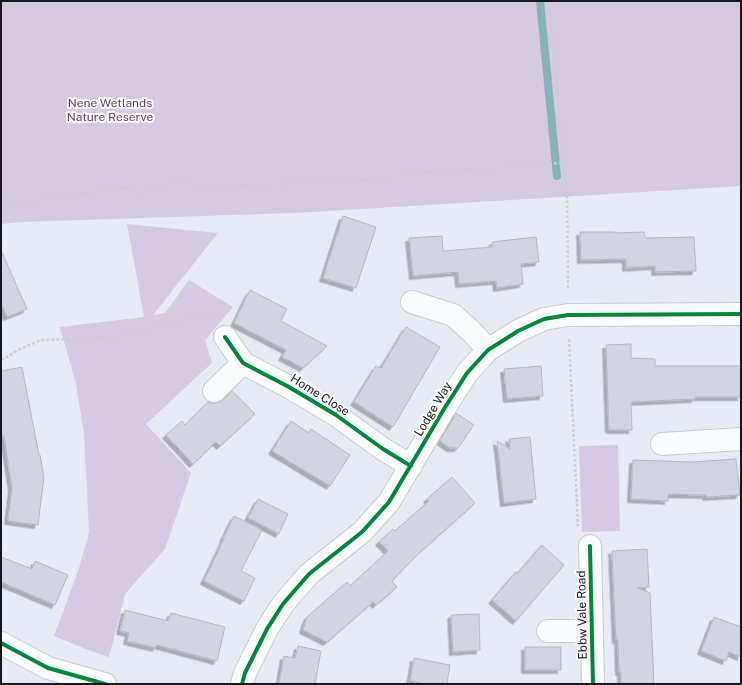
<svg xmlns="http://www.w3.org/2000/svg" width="742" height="685" viewBox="0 0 742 685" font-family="'Public Sans',sans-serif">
  <defs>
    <filter id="shadow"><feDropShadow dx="-3.5" dy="3.5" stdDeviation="0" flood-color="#0004"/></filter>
  </defs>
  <rect width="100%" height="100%" fill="#e7ecf4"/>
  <!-- green -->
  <path fill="#d6cae1" d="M1,1H741V186L296,213L21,222L1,224Z
    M127,224L218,233L153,315L165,313L189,280L233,307L205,340L212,363L146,424L191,473L165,549L125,594L109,657L83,648L54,636L79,568L89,532L84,434L76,384L60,327L144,317Z
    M618,445L620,531L582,532L579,446Z"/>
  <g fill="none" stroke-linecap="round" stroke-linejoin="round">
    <!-- stream -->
    <path stroke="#86b3b8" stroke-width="8" d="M540,1L557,176"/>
  </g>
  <!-- building -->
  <path fill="#d2d4e0" stroke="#b5b7bd" filter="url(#shadow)" d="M343,216L376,227L356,288L323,278Z
    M580,232H615V233L644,232L645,238L694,237L696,271L655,272V266L626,268V259L581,260Z
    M442,236L443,251L492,247V242L536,237L539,262L521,264L523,284L497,288L496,281L459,284L458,272L413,276L409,238Z
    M1,250L27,309L7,317L1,303Z
    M250,290L287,309L281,321L327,346L303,368L282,357L286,350L234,323Z
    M406,327L440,347L393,427L354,402L376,366L381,368Z
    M631,344V358L655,359V366H741V397H695V399L631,402L632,430H609L606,345Z
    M541,366L543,396L507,399L504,369Z
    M22,367L39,455H40L44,477L38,525L8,521L12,488L4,436H1V371Z
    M232,391L255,414L220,446L216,442L193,464L166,435L182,421L185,425L208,402L211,403H217L223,400Z
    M456,413L474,425L458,448H450L440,441Z
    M291,421L309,433L311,429L350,455L330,486L272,451Z
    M530,437L536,499L504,503L497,441L510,449L509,439Z
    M736,459L740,495L706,497V495L668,494V501L631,499L633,460L692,462Z
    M452,477L475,503L417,555L392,581L397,587L376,605L373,602L327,642L303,630L307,617L347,582L350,586L388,551L379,542L393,529L395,531L429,501L427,499Z
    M258,499L288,514L279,534L248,518Z
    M234,516L262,530L241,571L255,578L244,601L204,581L224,539H223Z
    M542,545L564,565L516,621L492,600L516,572L518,573Z
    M647,549L649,587L637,588L650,593L654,684H621V672H619L618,640H616L612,551Z
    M1,557L32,569L35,561L68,575L55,605L1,582Z
    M125,610L168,621L171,613L225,627L217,661L157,645L156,648L127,641L129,633L120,631Z
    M479,614L480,650L453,652L451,615Z
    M714,617L741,627V657L729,652L726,661L701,651Z
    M298,646L321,651L315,684H279L284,656L295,658Z
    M525,647H561V670H525Z
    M414,658L450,665L447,684H426L410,681Z"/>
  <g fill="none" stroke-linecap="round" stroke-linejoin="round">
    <defs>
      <path id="minor" d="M412,302L453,315L472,332L488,350
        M225,337L243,363L289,387L336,415L383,449L411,466
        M214,391L243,363
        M662,444L741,439
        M590,546L593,684
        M548,631H592
        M1,643L48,668L105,684
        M242,684L245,673L267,629L283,604L309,574L362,532L389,502L444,409L467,373L488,350L518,331L544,319L568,315L741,314"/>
    </defs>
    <!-- minor casing -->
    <use href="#minor" stroke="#c6cacf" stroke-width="24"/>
    <!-- path -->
    <path stroke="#cbcdd0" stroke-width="2.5" stroke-dasharray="3 2" stroke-linecap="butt" d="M549,1L567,197L568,290
      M1,202H24L130,187L140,194L180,181L208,187L372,180L422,172L515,167L549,163L565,164
      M569,339L578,526
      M1,359H4L18,350L41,340L81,339L120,336L170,324L199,314L212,317"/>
    <!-- minor -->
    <use href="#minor" stroke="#fbfcfd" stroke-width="22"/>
    <defs>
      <path id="cycleway" d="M225,337L243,363L289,387L336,415L383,449L411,466
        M590,546L593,684
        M1,643L48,668L105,684
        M242,684L245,673L267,629L283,604L309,574L362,532L389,502L444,409L467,373L488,350L518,331L544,319L568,315L741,314"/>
    </defs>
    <!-- cycleway casing -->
    <use href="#cycleway" stroke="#fff" stroke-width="6"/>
    <!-- cycleway -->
    <use href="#cycleway" stroke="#00873e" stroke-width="4"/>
  </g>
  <g text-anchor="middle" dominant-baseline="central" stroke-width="4" stroke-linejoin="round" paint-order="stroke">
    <!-- park labels -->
    <g font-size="12" fill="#633c6f" stroke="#fff">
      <text x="110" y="103">Nene Wetlands<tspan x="110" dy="14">Nature Reserve</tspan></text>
    </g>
    <!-- street labels -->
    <g font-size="12" fill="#14171b" stroke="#fff">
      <text transform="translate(320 395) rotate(32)">Home Close</text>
      <text transform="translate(433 409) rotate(-59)">Lodge Way</text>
      <text transform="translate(582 615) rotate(-91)">Ebbw Vale Road</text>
    </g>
  </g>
  <!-- border -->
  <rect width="742" height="685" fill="none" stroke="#14171b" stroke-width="4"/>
</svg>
